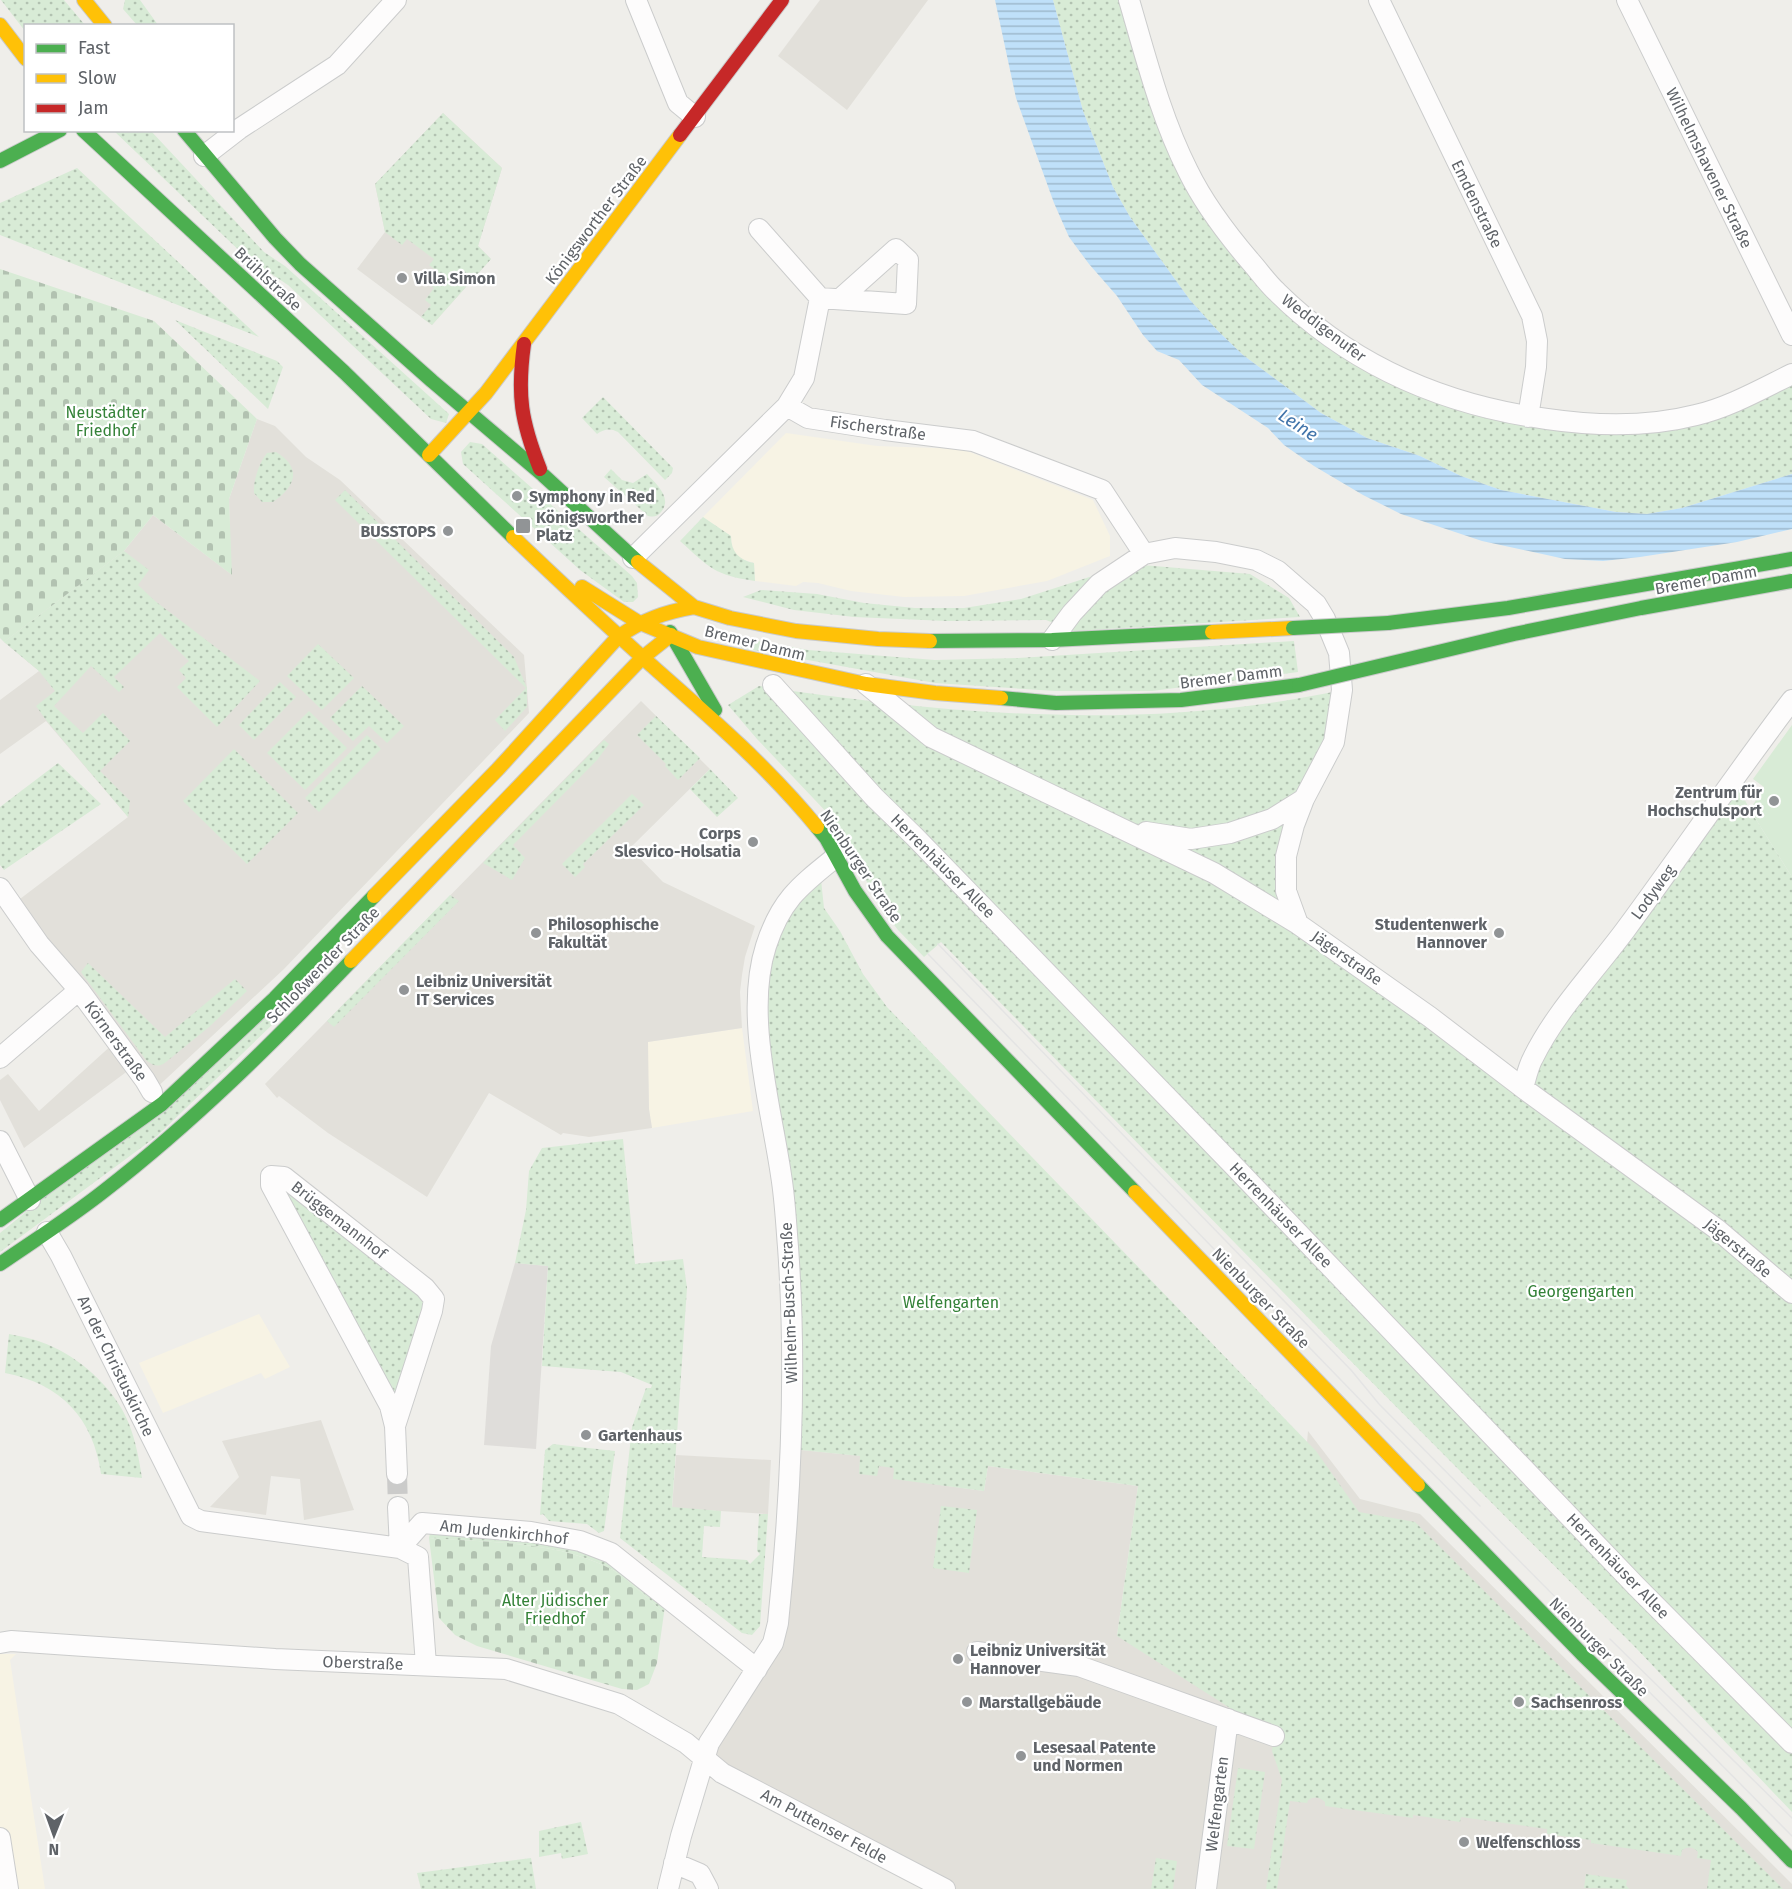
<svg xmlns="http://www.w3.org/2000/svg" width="1792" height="1889" viewBox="0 0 1792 1889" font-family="'Fira Sans',sans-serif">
  <defs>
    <pattern id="green-dots" width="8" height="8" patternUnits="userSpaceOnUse" patternTransform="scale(1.5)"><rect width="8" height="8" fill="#d8ebd6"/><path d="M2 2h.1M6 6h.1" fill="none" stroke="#b2c2b1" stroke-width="1.8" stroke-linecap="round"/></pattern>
    <pattern id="cemetery-stones" width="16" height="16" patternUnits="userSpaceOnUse" patternTransform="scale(1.5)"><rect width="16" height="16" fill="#d8ebd6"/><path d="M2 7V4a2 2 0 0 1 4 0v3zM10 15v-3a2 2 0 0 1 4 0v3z" fill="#b2c2b1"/></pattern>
    <pattern id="water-rules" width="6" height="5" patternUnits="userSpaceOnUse" patternTransform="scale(1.5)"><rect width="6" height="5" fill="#bfe0f9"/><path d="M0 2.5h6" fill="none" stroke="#9eb9cd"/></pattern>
  </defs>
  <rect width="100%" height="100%" fill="#efeeea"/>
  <!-- commercial -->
  <path fill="#f7f3e4" d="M786,433L877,446L962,449L1093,500L1110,536V556L1047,581L964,596L904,597L851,591L818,583L803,582L796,586L755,581L754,563L742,559L736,555L732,549L731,536L703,517Z
    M742,1028L753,1111L652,1128L649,1109L647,1042Z
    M259,1314L290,1367L265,1379L261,1373L163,1413L139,1363Z
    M0,1654H16L10,1660L45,1889H0Z"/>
  <!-- industrial -->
  <path fill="#dfddda" d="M515,1263L548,1266L536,1449L484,1445L491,1346Z"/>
  <!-- education -->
  <path fill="#e2e0da" d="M820,0H928L847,110L778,56Z
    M443,113L502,168L478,246L491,259L432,325L357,269L385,232L375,184Z
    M257,419L275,426L306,457L340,480L524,655L529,713L284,969L152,1092L12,905L128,817L46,721L0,754V700L39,671L4,642L124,551L153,515L231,574L229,499Z
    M641,701L710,769L630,848L663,882L755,926L745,957L742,975L740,992L742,1028L648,1042L649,1109L652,1128L589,1137L563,1133L561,1135L489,1093L427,1197L328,1133L279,1096L277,1098L265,1084Z
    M114,1043L133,1067L24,1148L0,1100V1080L8,1074L39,1111Z
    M321,1420L354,1510L304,1520L300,1479L271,1476L266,1515L210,1507L239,1477L222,1441Z
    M1308,1431L1360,1499L1420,1514L1792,1884V1889H945L722,1773L709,1743L773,1643L791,1449L861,1456L908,1457L905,1480L984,1491L988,1466L1138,1486L1117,1636L1306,1454Z
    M676,1455L771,1460L768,1514L672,1508Z"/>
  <!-- green -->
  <path fill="url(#green-dots)" d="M1,0H64L85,25L26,26L25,31Z
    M125,0H140L158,25H137L123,9Z
    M1053,0H1122L1189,172L1302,315L1444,396L1651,422L1792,374V474L1682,508L1647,514L1616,512L1501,490L1461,476L1420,456L1367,438L1321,413L1243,355L1217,330L1190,300L1130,217L1113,187L1083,111Z
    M443,113L502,168L478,246L491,259L432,325L421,317L431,305L425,300L434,288L429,284L438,272L429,265L434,259L407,239L402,245L385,232L375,184Z
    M114,131H151L264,252L285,266L449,414L446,423L431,419L288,285L247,258Z
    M77,168L259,337L0,235V203Z
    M175,320L277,361L283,367L268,409Z
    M603,397L673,468L672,473L665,480L618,432C610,428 604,429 597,434L582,418Z
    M470,442L482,444L632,576L637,583L638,597L633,602H624L580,570L463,464L461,452Z
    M276,452C303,468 295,487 273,502H262L254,493C253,481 259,463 267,453Z
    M611,469L622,480L633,483L647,474C656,484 673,498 661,512C657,517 654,517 648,516L604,477Z
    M345,490L514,657L527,688V707L505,731L495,720L526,688L335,500Z
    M703,517L731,536C731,552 739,560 754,563L755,581C714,575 710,568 680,541Z
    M124,551L149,570L138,585L155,601L260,681L217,727L177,687L186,678L179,670L189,661L160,633L114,677L124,687L119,692L91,666L54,706L83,733L103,713L130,741L100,771L130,801L128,817L46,720L36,706L55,691L39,671L4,642Z
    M1130,564L1250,574L1289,598L1300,617L1074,631L1046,620L947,621L854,617L794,610L743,597L761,590L817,594L864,603L915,608H964L1021,599Z
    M741,638L808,650L935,660L1018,658L1294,641L1298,672L1152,691H1055L935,683L741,648Z
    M318,644L354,678L322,710L287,676Z
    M280,682L296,697L254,740L239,725Z
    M362,686L404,726L387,743L369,726L353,741L330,718Z
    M759,686C953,715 1147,732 1342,690L1286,856L1298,924L1523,1088L1532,1059L1734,779L1750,810L1792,877V1812L1636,1648L1320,1330L941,942L924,957L898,930L881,908L833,819L757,739L728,705Z
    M309,711L347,748L305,790L267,753Z
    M656,716L700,758L678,780L665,766L666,764L637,735Z
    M367,735L381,749L319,812L305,798Z
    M604,740L609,744L597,760L513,845L525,858L512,880L483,863Z
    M234,749L298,813L247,864L183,801Z
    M58,763L101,804L4,870L0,865V807Z
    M710,769L738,798L717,817L690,789Z
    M632,794L644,805L583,864L585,867L575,877L562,864Z
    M820,870L824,908L840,931L863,974L887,1007L1316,1451L1359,1512L1415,1522L1783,1889H1707L1711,1860L1697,1858L1698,1852C1693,1847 1689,1846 1682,1850L1681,1856L1591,1843V1840L1547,1834V1829L1461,1817L1460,1822L1413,1815V1818L1325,1806V1802C1319,1797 1315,1796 1308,1800L1307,1803L1290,1801L1277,1889H1266L1282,1780L1272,1751L1274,1736L1117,1636L1138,1486L988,1466L984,1491L893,1479L894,1468L879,1466L877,1476L859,1474L860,1456L791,1449L771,1115L765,947Z
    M450,895L459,901L334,1027L327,1021Z
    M88,963L165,1037L235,979L247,991L209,1027L166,1062C158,1068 153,1066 146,1060L81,972Z
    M300,989L304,992L274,1023L157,1136L0,1252V1233Z
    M623,1139L635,1264L683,1259L687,1288L672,1507L721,1511L720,1527L704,1526L702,1557L747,1560L750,1564L760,1554L757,1551L759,1514H768L760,1626L752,1635L742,1633L620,1538L632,1427L646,1388H651L652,1385L621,1372L542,1366L548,1266L515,1263L526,1210L529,1171L542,1148Z
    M271,1176L434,1299L395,1426Z
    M9,1334C24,1337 39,1340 53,1347C84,1361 117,1392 129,1424C136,1442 139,1459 142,1478L101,1474C93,1418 61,1384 5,1373Z
    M553,1444L615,1451L604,1531L599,1533L587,1524L549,1521L543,1514L540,1515L545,1450Z
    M941,1506L977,1510L969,1573L933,1568Z
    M430,1533C491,1538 560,1534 615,1566C633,1576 649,1594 665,1607L664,1613C649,1600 627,1578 611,1569C556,1540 489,1543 429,1538Z
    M1238,1768L1265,1772L1254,1849L1227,1846Z
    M581,1822L588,1854L562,1859L561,1853L539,1857V1831Z
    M531,1858L536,1889H421L417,1873Z
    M1156,1858L1177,1861L1173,1889H1151Z
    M1586,1874L1627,1880L1626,1885L1629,1889L1584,1888Z"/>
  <!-- cemetery -->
  <path fill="url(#cemetery-stones)" d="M0,269L154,321L257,419L229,499L232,575L153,515L124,551L4,642L0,638Z
    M429,1538C489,1543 556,1540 611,1569C627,1578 649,1600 664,1613L657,1663L649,1684L637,1690L622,1689L477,1646L455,1635L439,1618Z"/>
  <!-- pitch -->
  <path fill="#d8ebd6" d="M1792,725V877L1750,810L1764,787L1753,779Z"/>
  <!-- water -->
  <path fill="url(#water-rules)" d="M995,0H1053L1083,111L1113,187L1130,217L1190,300L1217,330L1243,355L1321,413L1367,438L1420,456L1461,476L1501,490L1616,512L1647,514L1682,508L1792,474V529L1737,542L1640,557L1603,561L1565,559L1482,541L1401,514L1363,495L1314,466L1284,445L1268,428L1202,385L1179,360L1157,351L1143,335L1117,296L1089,264L1069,237L1054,203L1016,98Z"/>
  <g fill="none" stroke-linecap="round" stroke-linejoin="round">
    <!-- street-tunnel -->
    <path stroke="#cbcbca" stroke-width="20" stroke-dasharray="20 10" stroke-linecap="butt" d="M397,1474L398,1507"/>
    <defs>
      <path id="street" d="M636,0L678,103L695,117
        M1129,0C1146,58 1161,118 1188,171C1204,204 1227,234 1250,261C1259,271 1267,283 1277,292C1352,366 1443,405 1547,419C1595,426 1649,427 1696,415C1730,407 1761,389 1792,374
        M1379,0L1532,316L1537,341L1536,367L1528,417
        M1627,0L1792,335
        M204,156L239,129L337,65L396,0
        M820,298L906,304L908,260L896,249L840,299
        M787,406L808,418L885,430L973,441L1102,490L1144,554
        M633,558L787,406L804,378L820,298L759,229
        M1052,640L1072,613L1099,584L1144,554L1175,548L1216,552L1256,560L1278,571L1316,604L1325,619L1339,653L1342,690L1334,742L1304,799L1294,825L1286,856V891L1298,924
        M866,684L931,737L1214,873L1298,924L1430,1017L1527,1091L1718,1230L1792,1293
        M773,685L874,797L915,837L1233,1165L1636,1586L1792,1743
        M1146,832L1191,839L1230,833L1272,819L1304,799
        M0,888L39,944L79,990L145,1080L152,1092
        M0,1058L79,990
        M1523,1088C1526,1078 1528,1067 1533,1058C1556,1011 1595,971 1626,929C1682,853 1735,775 1792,700
        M0,1141L30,1200
        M47,1232L61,1256L191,1516L201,1521L400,1548L418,1557L426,1665
        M395,1426L432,1311L434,1299L425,1288L284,1177L271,1176V1185L390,1406L395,1426L397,1474
        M398,1507L400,1548
        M400,1548L422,1523L531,1532L580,1541L611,1553L757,1669
        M0,1643L11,1641L275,1659L506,1669L619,1704L686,1743L722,1773L945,1889
        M977,1652L1079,1666L1274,1736
        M0,1838L8,1889
        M674,1863L700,1874L708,1889
        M668,1889L681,1836L709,1743L773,1643L778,1623C791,1498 797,1372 788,1247C786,1223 785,1199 781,1175C771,1106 744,1014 766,946C781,899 801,885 837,856
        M1206,1889L1228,1719"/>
      <path id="fast" d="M83,130L344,372L513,537
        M184,130L275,238L300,264L432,381L543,475L638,562
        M0,161L60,130
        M1388,623L1508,608L1792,559
        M670,632L715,710
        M930,641L1052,640L1212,632
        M1001,698L1056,703L1181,700L1299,685
        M817,827L826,838L855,891L887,936L1135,1192
        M0,1220L162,1104L275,998L374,896
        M0,1264C35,1240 71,1217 104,1191C193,1122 273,1043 351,961
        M1418,1485L1582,1654L1741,1808L1792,1861"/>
      <path id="slow" d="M84,0L105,26
        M0,25L26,59
        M429,455L486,393L680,135
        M513,537C558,580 604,623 651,665C709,716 768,767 817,827
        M638,562L694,607L730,618L796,631L878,639L930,641
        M582,587L638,622L698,647L866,684L935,693L1001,698
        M1212,632L1293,628
        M374,896L498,769L618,637C642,620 665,612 694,607
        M351,961L642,658L671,635
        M1135,1192L1418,1485"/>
      <path id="jam" d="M680,135L782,0
        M524,344C517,395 521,421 540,469"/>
    </defs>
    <!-- street casing -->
    <use href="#street" stroke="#cbcccc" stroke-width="22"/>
    <!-- fast casing -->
    <use href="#fast" stroke="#cacacb" stroke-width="16"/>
    <!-- slow casing -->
    <use href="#slow" stroke="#cacacb" stroke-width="16"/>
    <!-- jam casing -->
    <use href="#jam" stroke="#cacacb" stroke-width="16"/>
    <!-- street -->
    <use href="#street" stroke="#fdfcfc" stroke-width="20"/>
    <!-- fast -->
    <use href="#fast" stroke="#4caf50" stroke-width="14"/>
    <!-- slow -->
    <use href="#slow" stroke="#ffc107" stroke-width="14"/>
    <!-- jam -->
    <use href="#jam" stroke="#c62828" stroke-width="14"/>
    <!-- tram -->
    <path stroke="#e4e4e4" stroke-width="1.5" d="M938,944L1351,1370L1379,1404L1480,1506
      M928,954L1371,1411L1792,1836
      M1610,1639L1792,1818"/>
    <defs>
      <path id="fast-bridge" d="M1293,628L1388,623
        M1299,685L1514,634L1641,608L1792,581"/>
    </defs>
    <!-- fast-bridge casing -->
    <use href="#fast-bridge" stroke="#cacacb" stroke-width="16" stroke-linecap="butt"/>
    <!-- fast-bridge -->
    <use href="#fast-bridge" stroke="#4caf50" stroke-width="14"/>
  </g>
  <!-- markers -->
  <g fill="#919496" stroke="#fff" stroke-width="2">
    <circle cx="402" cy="278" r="6"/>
    <circle cx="517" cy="496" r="6"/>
    <rect x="515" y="518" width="16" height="16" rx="3"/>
    <circle cx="448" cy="531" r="6"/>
    <circle cx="1774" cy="801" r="6"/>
    <circle cx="753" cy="842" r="6"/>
    <circle cx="536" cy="933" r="6"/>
    <circle cx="1499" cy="933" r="6"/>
    <circle cx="404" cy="990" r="6"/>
    <circle cx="586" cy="1435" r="6"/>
    <circle cx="958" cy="1659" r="6"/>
    <circle cx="967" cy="1702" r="6"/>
    <circle cx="1519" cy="1702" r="6"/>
    <circle cx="1021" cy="1756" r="6"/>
    <circle cx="1464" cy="1842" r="6"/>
  </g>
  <g text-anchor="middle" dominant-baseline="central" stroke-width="4.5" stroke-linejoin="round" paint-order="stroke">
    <!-- street labels -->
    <g font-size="16" fill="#5f6368" stroke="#fff">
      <text transform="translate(1709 168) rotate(64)">Wilhelmshavener Straße</text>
      <text transform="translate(1477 204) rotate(64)">Emdenstraße</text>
      <text transform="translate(596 220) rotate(-53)">Königsworther Straße</text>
      <text transform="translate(268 279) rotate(43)">Brühlstraße</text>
      <text transform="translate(1324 328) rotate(37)">Weddigenufer</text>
      <text transform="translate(878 428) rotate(8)">Fischerstraße</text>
      <text transform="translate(1706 580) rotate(-10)">Bremer Damm</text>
      <text transform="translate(755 643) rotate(14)">Bremer Damm</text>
      <text transform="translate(1231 677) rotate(-7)">Bremer Damm</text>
      <text transform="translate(861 866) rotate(56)">Nienburger Straße</text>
      <text transform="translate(943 866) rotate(45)">Herrenhäuser Allee</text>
      <text transform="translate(1653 892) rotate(-54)">Lodyweg</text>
      <text transform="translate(1347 958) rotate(35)">Jägerstraße</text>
      <text transform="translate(323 965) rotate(-46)">Schloßwender Straße</text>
      <text transform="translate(116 1041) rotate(54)">Körnerstraße</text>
      <text transform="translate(1281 1215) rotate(46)">Herrenhäuser Allee</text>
      <text transform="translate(339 1220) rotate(38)">Brüggemannhof</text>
      <text transform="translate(1738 1248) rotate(40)">Jägerstraße</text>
      <text transform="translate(1261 1298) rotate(46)">Nienburger Straße</text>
      <text transform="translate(789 1303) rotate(-92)">Wilhelm-Busch-Straße</text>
      <text transform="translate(116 1366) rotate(64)">An der Christuskirche</text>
      <text transform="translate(504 1532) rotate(6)">Am Judenkirchhof</text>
      <text transform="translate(1618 1566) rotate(46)">Herrenhäuser Allee</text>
      <text transform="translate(1599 1647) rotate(45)">Nienburger Straße</text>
      <text transform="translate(363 1663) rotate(2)">Oberstraße</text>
      <text transform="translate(1217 1804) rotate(-83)">Welfengarten</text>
      <text transform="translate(824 1826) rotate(28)">Am Puttenser Felde</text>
    </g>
    <!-- poi labels -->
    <g font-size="16" font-weight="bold" fill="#5f6368" stroke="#fff" text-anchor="start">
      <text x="414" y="278">Villa Simon</text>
      <text x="529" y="496">Symphony in Red</text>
      <text x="536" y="517">Königsworther<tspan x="536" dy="18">Platz</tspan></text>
      <text x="436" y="531" text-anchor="end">BUSSTOPS</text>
      <text x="1762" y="792" text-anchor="end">Zentrum für<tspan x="1762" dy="18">Hochschulsport</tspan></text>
      <text x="741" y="833" text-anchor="end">Corps<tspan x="741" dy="18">Slesvico-Holsatia</tspan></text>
      <text x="548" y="924">Philosophische<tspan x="548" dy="18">Fakultät</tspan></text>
      <text x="1487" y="924" text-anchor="end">Studentenwerk<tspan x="1487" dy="18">Hannover</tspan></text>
      <text x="416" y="981">Leibniz Universität<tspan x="416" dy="18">IT Services</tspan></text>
      <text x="598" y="1435">Gartenhaus</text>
      <text x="970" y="1650">Leibniz Universität<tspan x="970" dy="18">Hannover</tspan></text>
      <text x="979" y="1702">Marstallgebäude</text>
      <text x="1531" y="1702">Sachsenross</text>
      <text x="1033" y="1747">Lesesaal Patente<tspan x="1033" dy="18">und Normen</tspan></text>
      <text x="1476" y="1842">Welfenschloss</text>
    </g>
    <!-- park labels -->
    <g font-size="16" fill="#348238" stroke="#fff">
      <text x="106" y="412">Neustädter<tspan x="106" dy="18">Friedhof</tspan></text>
      <text x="1581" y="1291">Georgengarten</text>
      <text x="951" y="1302">Welfengarten</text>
      <text x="555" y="1600">Alter Jüdischer<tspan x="555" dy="18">Friedhof</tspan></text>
    </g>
    <!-- water labels -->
    <g font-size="18" font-style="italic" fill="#4174aa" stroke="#fff">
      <text transform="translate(1298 425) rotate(33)">Leine</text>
    </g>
  </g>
  <!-- legend -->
  <rect x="24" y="24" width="210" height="108" fill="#ffffff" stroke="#bfc1c3" stroke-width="1.5"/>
  <rect x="36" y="44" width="30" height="9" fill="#4caf50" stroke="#bfc1c3" stroke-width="1.5"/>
  <text x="78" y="54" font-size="18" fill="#5f6368">Fast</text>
  <rect x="36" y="74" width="30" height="9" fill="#ffc107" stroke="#bfc1c3" stroke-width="1.5"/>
  <text x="78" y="84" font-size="18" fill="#5f6368">Slow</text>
  <rect x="36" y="104" width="30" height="9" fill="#c62828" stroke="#bfc1c3" stroke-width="1.5"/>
  <text x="78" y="114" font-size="18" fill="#5f6368">Jam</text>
  <!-- north arrow -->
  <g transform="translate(54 1835) rotate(181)" stroke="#ffffff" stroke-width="4.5" paint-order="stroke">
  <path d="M0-4.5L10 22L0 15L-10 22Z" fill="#5f6368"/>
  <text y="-9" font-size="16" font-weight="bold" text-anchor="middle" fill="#5f6368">N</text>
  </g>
</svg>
